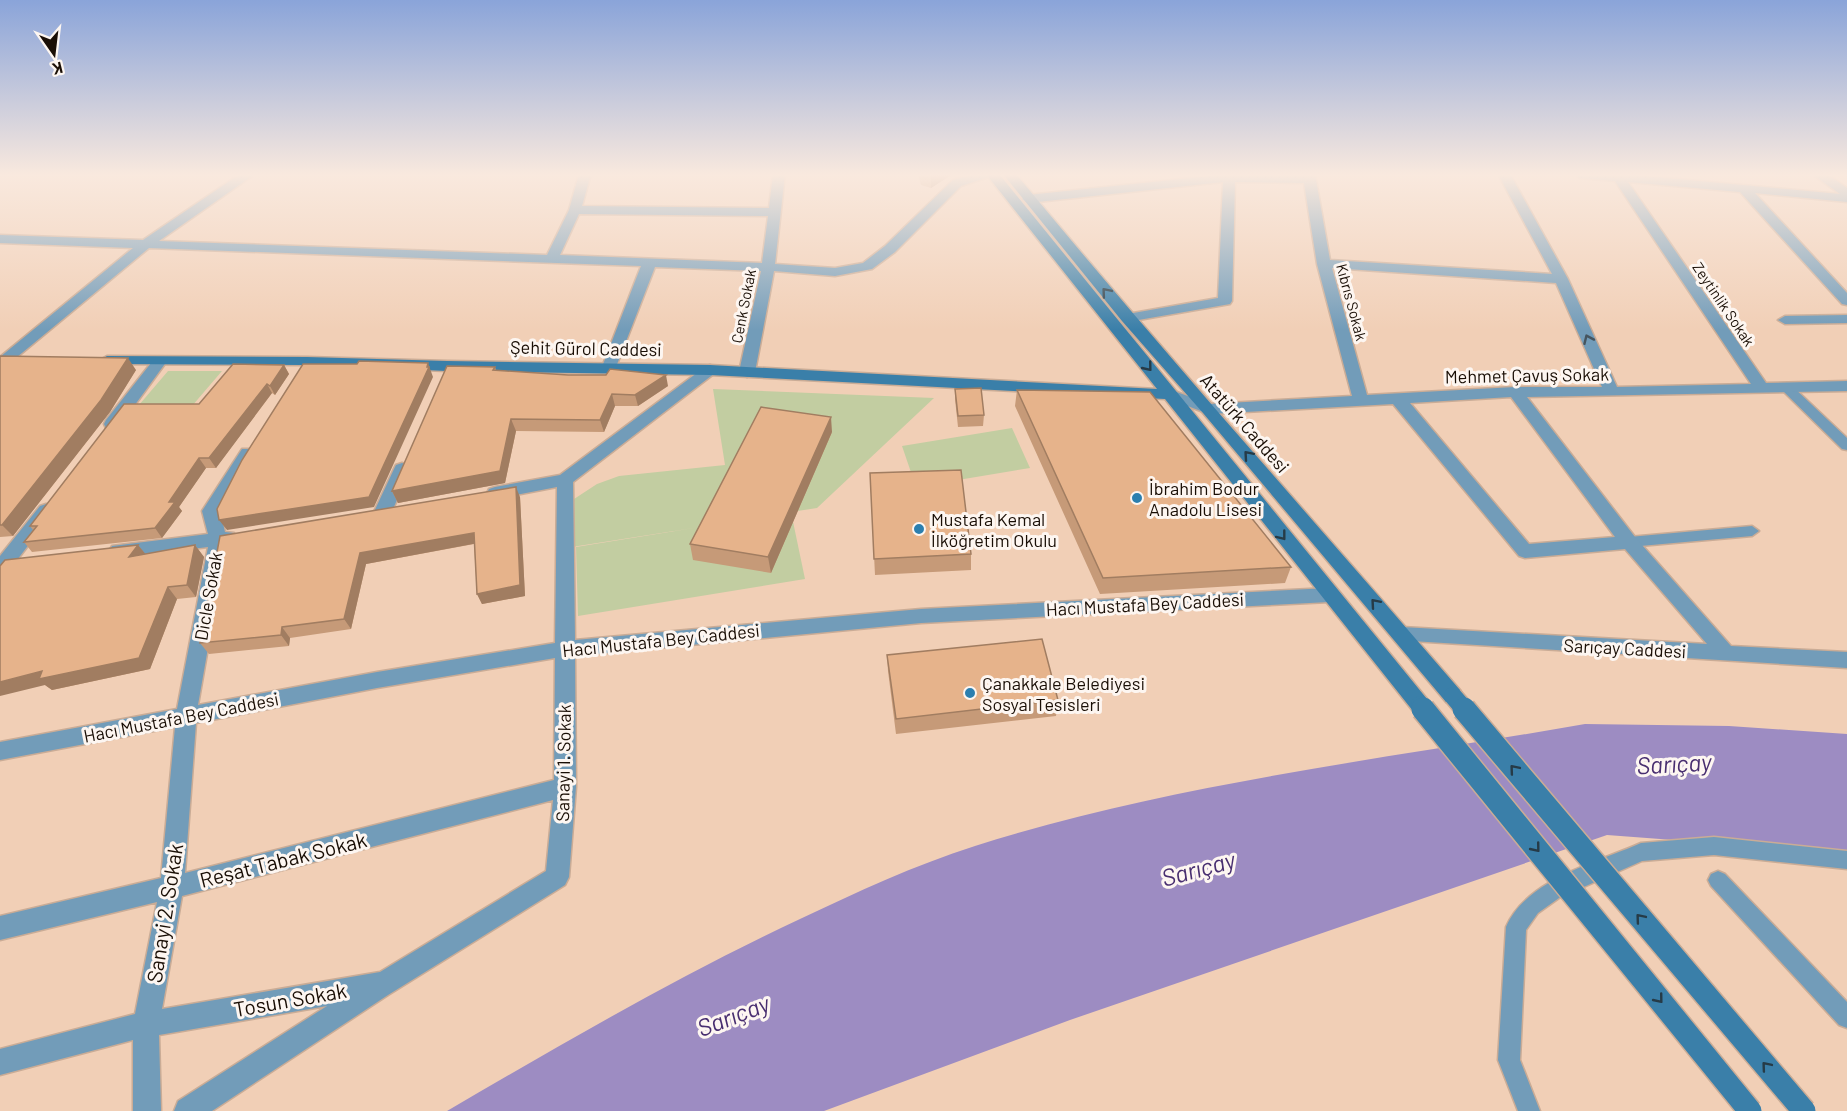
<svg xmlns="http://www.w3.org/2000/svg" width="1847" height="1111" viewBox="0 0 1847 1111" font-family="Barlow,sans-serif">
  <rect width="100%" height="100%" fill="#f1cfb6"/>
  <!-- green -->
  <path fill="#c2cda1" d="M168,371H222L192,406L139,405Z
    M713,389L934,398L817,508L791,512L805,579L578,616L576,547L700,527L559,549L571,501L597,484L619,476L725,465Z
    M1012,428L1030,468L916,487L902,446Z"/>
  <!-- water -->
  <path fill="#9d8cc2" d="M1585,724L1729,726L1847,734V853L1607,835L1070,1020L824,1111H447C563,1043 679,976 800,919C857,892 915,865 975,846C1173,783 1381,760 1585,724Z"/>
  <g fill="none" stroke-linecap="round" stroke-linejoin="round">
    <defs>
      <path id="lane" d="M1787,384L1791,385L1847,438V450L1842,449L1783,391L1781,388L1783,385Z
        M1752,526L1759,531L1752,536L1629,547L1622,542L1629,537Z
        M1714,837L1847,851V869L1714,855L1642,861L1559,898L1538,913L1526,930L1520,1060L1540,1111H1518L1498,1060L1506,927C1526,881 1591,864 1634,846L1641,843Z
        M1718,871L1725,874L1847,1002V1028L1839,1025L1711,886L1708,880L1711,874Z"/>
      <path id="street" d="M240,174H255L159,241L547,255L569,210L579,174H591L582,206L769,208L773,174H785L775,264L835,268L863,263L885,246L953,180L976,174H998L961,186L895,252L872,269L835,276L774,271L755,372L747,377L739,372L761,271L655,267L616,367L609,372L602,367L641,266L149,248L5,367L0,368V357L133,248L0,243V235L143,240ZM579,214L768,216L762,263L560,255Z
        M1229,174H1315L1330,260L1552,274L1498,174H1510L1568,279L1617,387L1751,384L1615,181L1580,178L1574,174H1624L1840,194L1812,174H1827L1847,188V202L1755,193L1847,293V305L1842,304L1740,192L1628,182L1766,383L1847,381V391L1527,397L1635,537L1731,646L1847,652V668L1395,640L1392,635L1395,630L1402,627L1707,644L1625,549L1525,558L1519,556L1393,404L1209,414L1166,398L1163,395L1166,392L1171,390L1210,404L1352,396L1317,264L1304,183L1235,182L1232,301L1230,304L1127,322L1120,318L1122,315L1218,298L1223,182L1028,203L1022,199L1028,195ZM1332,268L1556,283L1602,387H1515L1367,395ZM1511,397L1615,537L1529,544L1410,403Z
        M1847,315V323L1785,324L1778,320L1785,316Z
        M160,357L167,361L118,428H106L104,424L106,420L155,358Z
        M710,365L715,367L717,370L715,373L573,482L575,640L921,609L1329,588L1336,590L1338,595L1336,600L1329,602L921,623L575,656L576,787L569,877L565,885L388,995L212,1111H174L178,1101L327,1006L159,1035L161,1111H133V1040L0,1075V1049L135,1014L157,902L0,940V916L161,878L175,727L0,760V742L177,709L208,547L118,558L112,556L109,551L112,546L208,534L202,511L242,449H254L256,453L220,511L225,532L234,533L237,538L234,543L226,545L198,705L377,672L555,643L557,487L495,499L489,497L487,493L489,489L495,487L560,475L705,367ZM555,658L554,780L185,873L196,723L377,688ZM553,800L546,871L380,972L162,1009L182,896Z
        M402,463L408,465L410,469L391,514L388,518H376L373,514L394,469L396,465Z
        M46,504L52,506L55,510L52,514L11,568H0V556L40,506Z"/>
      <path id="secondary" d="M986,174H999L1427,699L1430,705L1427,711L1420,713L1413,711L1165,399L710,375L447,371L307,365L107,364L100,360L107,356L307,357L447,361L710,365L1157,389Z
        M1003,174H1016C1160,349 1312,518 1460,690L1463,696L1460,702L1453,704L1446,702L1203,413L1122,321Z"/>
    </defs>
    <!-- lane casing -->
    <use href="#lane" stroke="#caac96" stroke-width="3"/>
    <!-- street casing -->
    <use href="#street" stroke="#caac96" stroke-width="3"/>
    <!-- secondary casing -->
    <use href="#secondary" stroke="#caac96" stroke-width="3"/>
    <!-- lane -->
    <use href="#lane" fill="#729cb9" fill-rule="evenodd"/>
    <!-- street -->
    <use href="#street" fill="#729cb9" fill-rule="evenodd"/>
    <!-- secondary -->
    <use href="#secondary" fill="#3a7fa9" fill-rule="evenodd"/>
    <defs>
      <path id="secondary-bridge-far1" d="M1453,696L1465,710
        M1420,705L1424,710"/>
      <path id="secondary-bridge" d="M1423,709L1750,1111
        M1464,709L1804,1111"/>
    </defs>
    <!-- secondary-bridge-far1 casing -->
    <use href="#secondary-bridge-far1" stroke="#caac96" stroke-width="21" stroke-linecap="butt"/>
    <!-- secondary-bridge casing -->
    <use href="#secondary-bridge" stroke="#caac96" stroke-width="26" stroke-linecap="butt"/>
    <!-- secondary-bridge-far1 -->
    <use href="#secondary-bridge-far1" stroke="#3a7fa9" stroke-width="18"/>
    <!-- secondary-bridge -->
    <use href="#secondary-bridge" stroke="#3a7fa9" stroke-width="23"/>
  </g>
  <!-- wall -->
  <path fill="#c69a78" d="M918,174H957L948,177L931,188L921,185Z
    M0,356L136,370L110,412L13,536L0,537Z
    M284,365L289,374L275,395L272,393L216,468H206L179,507L182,511L162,538L32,552L24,542L33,530L30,526L199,404Z
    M495,367L496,370L668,386L638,406H615L604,432L516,431L505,483L398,503L392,491Z
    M955,389L984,415L983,426L958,427L955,399Z
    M1017,390L1291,567L1285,583L1100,594L1015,406Z
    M832,432L771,573L693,560L690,544Z
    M870,473L971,554V570L875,575Z
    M520,497L525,596L482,604L477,594L474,544L366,564L351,629L290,638L289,646L209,654L200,643L220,536Z
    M138,545L145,554L195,545L204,557L196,597L177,599L150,669L52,690L45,685Z
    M887,655L1058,700L1056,716L896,734L888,671Z"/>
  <!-- shaded-wall -->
  <path fill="#a17d61" d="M931,174H957L948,177L931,188Z
    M128,358L136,370L110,412L13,536L2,525Z
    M428,363L433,377L374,507L227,530L219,520Z
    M284,365L289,374L275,395L270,386Z
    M666,375L668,386L638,406L635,395Z
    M267,384L272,393L216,468L209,458Z
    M612,394L615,406L604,432L600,420Z
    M831,417L832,432L771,573L768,557Z
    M511,419L516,431L505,483L398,503L392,491Z
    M199,458L206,468L179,507L182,511L162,538L155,528L169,502Z
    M516,487L520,497L525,596L482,604L477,594Z
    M474,533L478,543L366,564L351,629L344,619L360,553Z
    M138,545L148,557H129Z
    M195,545L204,557L196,597L187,585Z
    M168,587L177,599L150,669L52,690L45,685L0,696V682L42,671Z
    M282,627L290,638L289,646L281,635Z"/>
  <!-- building -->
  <path fill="#e6b38b" stroke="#a17d61" stroke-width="1.5" d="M0,356L128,358L101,400L2,525H0Z
    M359,361L428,363L427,367H429L369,497L219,520L217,509L242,460L303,364H357Z
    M233,364L284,365L270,386L267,384L209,458H199L169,502H175L155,528L24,542L37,526H30L124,404H199Z
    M447,366L495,367L493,370L568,375H606L610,369L666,375L635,395L612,394L600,420L511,419L500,471L392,491Z
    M981,388L984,415L958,416L955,389Z
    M1017,390L1150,392L1291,567L1103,578Z
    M761,407L831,417L768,557L690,544Z
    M961,470L971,554L874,559L870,473Z
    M516,487L520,585L477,594L474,533L360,553L344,619L282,627L281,635L200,643L220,536Z
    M138,545L129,557L195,545L187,585L168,587L139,658L39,679L42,671L0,682V566L5,560Z
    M1042,639L1058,700L896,719L887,655Z"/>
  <!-- one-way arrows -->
  <defs><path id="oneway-chevron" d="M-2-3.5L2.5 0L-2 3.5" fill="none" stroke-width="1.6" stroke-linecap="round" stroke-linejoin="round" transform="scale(1.5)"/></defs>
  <g stroke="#263b47">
    <use href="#oneway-chevron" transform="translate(1106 292) rotate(-130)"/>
    <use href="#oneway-chevron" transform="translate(1148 367) rotate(51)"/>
    <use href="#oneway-chevron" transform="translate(1248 455) rotate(-131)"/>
    <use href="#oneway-chevron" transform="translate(1282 536) rotate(52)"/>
    <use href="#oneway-chevron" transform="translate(1375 603) rotate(-131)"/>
    <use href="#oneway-chevron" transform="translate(1514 769) rotate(-130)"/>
    <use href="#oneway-chevron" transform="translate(1536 848) rotate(51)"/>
    <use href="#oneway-chevron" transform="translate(1640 918) rotate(-130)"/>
    <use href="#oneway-chevron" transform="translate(1659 999) rotate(51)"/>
    <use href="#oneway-chevron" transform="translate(1766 1066) rotate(-130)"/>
  </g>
  <use stroke="#46555f" href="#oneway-chevron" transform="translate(1588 339) rotate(-114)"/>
  <!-- sky -->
  <linearGradient id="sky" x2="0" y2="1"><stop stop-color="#8aa4d9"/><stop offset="0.53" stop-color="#f9e9de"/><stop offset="1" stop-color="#f9e9de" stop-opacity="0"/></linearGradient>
  <rect width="1847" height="330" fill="url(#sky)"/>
  <!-- markers -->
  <g fill="#2c7faf" stroke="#fdf6f1" stroke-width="2">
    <circle cx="1137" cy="498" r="6"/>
    <circle cx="919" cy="529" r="6"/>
    <circle cx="970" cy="693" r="6"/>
  </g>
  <g text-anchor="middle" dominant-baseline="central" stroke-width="6" stroke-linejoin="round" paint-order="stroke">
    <!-- far-street labels -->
    <g font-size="15" fill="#190e05" stroke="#fdf6f1">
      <text transform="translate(1352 302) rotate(75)">Kıbrıs Sokak</text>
      <text transform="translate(1724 304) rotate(56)">Zeytinlik Sokak</text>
      <text transform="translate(743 306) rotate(-79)">Cenk Sokak</text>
    </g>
    <!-- street labels -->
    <g font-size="18" fill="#190e05" stroke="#fdf6f1">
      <text transform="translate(586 348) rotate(1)">Şehit Gürol Caddesi</text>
      <text transform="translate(1527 375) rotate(-1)">Mehmet Çavuş Sokak</text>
      <text transform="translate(1245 423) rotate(49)">Atatürk Caddesi</text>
      <text transform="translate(208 596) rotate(-80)">Dicle Sokak</text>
      <text transform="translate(1145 604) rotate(-3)">Hacı Mustafa Bey Caddesi</text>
      <text transform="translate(661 640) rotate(-6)">Hacı Mustafa Bey Caddesi</text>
      <text transform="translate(1625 648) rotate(3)">Sarıçay Caddesi</text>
      <text transform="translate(181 717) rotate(-11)">Hacı Mustafa Bey Caddesi</text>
      <text transform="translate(563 763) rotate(-89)">Sanayi 1. Sokak</text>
    </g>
    <!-- poi labels -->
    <g font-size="18" fill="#190e05" stroke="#fdf6f1" text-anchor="start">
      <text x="1149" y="488">İbrahim Bodur<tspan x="1149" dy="21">Anadolu Lisesi</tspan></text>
      <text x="931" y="519">Mustafa Kemal<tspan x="931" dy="21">İlköğretim Okulu</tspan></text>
      <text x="982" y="683">Çanakkale Belediyesi<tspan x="982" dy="21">Sosyal Tesisleri</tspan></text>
    </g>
    <!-- near-street labels -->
    <g font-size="21" fill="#190e05" stroke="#fdf6f1">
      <text transform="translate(283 859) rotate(-14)">Reşat Tabak Sokak</text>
      <text transform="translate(164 913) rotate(-81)">Sanayi 2. Sokak</text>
      <text transform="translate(290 999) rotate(-10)">Tosun Sokak</text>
    </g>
    <!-- near-water labels -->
    <g font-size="24" font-style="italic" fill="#482e70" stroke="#fdf6f1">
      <text transform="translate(1674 763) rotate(-3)">Sarıçay</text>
      <text transform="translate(1198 868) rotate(-15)">Sarıçay</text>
      <text transform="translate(733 1015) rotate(-21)">Sarıçay</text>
    </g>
  </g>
  <!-- north arrow -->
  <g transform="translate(54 54) rotate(166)" stroke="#fdf6f1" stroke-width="4.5" paint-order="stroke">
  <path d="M0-4.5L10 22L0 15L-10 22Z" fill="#190e05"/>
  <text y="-9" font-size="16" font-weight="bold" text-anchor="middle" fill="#190e05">K</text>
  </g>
</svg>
